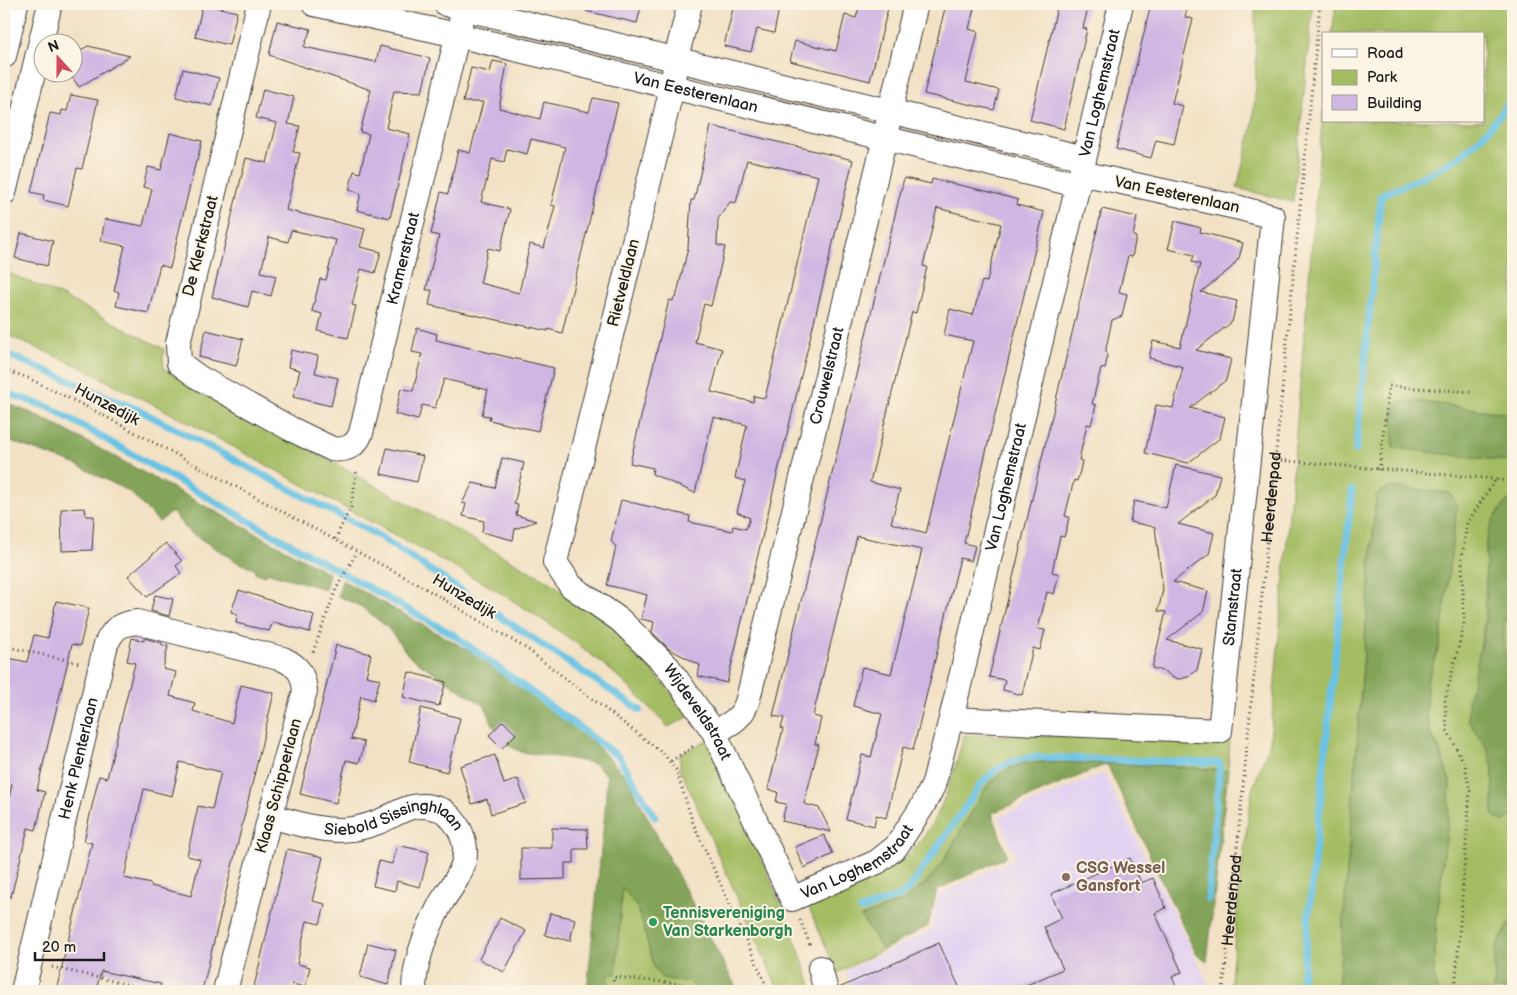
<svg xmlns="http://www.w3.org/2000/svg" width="1517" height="995" viewBox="0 0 1517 995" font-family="'Balsamiq Sans',sans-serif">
  <rect width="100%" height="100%" fill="#fcf5e5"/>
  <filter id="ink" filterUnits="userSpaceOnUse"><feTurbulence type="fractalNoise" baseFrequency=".02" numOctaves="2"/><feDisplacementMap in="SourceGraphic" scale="10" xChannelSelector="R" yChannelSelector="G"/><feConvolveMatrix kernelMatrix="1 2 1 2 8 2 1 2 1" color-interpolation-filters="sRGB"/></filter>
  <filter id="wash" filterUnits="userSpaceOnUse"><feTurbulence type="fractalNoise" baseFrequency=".0096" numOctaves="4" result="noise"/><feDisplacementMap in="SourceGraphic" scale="20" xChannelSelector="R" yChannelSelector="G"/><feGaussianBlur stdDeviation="1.12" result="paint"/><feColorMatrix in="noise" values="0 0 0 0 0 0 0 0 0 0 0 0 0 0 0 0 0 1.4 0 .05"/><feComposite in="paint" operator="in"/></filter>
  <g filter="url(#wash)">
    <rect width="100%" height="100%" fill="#f2e1c4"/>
    <!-- built -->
    <path fill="#e3d3f2" d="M1104,773L1212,991H854L845,971L931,930L938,895L1015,858L999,817Z"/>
    <!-- green -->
    <path fill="#a4bd63" stroke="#606c40" d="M1255,4H1313L1293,202L1237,188L1252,127L1256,86Z
      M1336,4H1513V414L1415,401L1394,411L1393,447L1513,462V499L1506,502L1486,540V612L1468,720L1487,748L1493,768V815L1504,821L1513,815V917L1496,947L1494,991H1437L1434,974L1436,926L1449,810L1450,781L1439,749L1431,734L1426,713L1427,681L1440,644L1449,571L1390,487L1376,495L1338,991H1230L1240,880L1252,790L1270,742L1323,111V121H1483V34H1332Z
      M4,271L64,297L164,349L163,357L164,369L550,582L622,633L690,716L668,727C646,704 624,680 598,660C564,633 527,609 489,586L180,418L74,364L4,334Z
      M1513,595V675C1496,653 1503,619 1513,595Z
      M964,735L1154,737L1230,739L1228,771L1170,766L1048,762L1023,763L987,786L941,865L926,883L902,901L861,917L883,950L837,973L808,905C852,891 904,871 929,829C947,800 955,767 964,735Z
      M707,740L739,802L800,953L813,991H779L680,769V754Z
      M618,853L730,991H606Z"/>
    <!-- forest -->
    <path fill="#83a459" stroke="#50603a" d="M1415,401L1513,414V462L1393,448L1394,411L1400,402Z
      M4,402L43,418L329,573L325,590C306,582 286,579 267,572L265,576L254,572L255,568L239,563L188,531L172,512L159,522L130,492L75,464L4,439Z
      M1390,487L1450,493L1457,505L1440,644L1427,681L1426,713L1431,734L1439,749L1450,781L1449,810L1436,926L1434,974L1437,991H1338L1376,495Z
      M1513,499V595L1504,621V649L1507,667L1513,675V815L1504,821L1497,819L1493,815V768L1487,748L1468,720V701L1483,637L1486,612V540L1493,520L1506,502Z
      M342,580L484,659L559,711L586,735L626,776L738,991H696L689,980L679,981L662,978L654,968L638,908L622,887L616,974H609L607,991H587L605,811L607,776L596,764L572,759L521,752L500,741L485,706L409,656L388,628L362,607L338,596Z
      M1048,762L1170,766L1228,771L1207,962L1197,955L1190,941L1107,764L992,813L1007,856L937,890L928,926L883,950L861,917L902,901L926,883L941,865L987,786L1003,771L1023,763Z
      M1513,917V991H1494L1496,947Z"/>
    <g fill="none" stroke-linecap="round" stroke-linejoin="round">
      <!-- stream -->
      <path stroke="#67c2e5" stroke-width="7" d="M4,353L141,411L379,536L640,710
        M4,392L51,408L233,512L454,635L619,757L655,817
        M1356,450L1381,195C1401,186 1421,179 1440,168C1471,152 1495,125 1513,96
        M861,910L900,896L909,889L982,783C999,764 1009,761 1034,757L1220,763L1208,899
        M1301,991L1352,490"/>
    </g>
    <g id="blocks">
      <!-- building -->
      <path fill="#d0b7e3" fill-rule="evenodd" d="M203,4L237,12L229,45L195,37Z
        M587,4H642L637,23L586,11Z
        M734,4H780L774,33L757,29L751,52L724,46Z
        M860,4H889L870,81L790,61L795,41L836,51L845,15L856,18Z
        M946,4H975L969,29L978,32L966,82L999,90L994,110L924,94Z
        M1058,4H1089L1083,28L1087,29L1064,129L1030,120Z
        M1151,4H1188L1185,17L1193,19L1172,103L1183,106L1174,144L1156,140L1151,158L1116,149Z
        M277,21L311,29L304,47L376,62L380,46L430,58L422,92L394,91L386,128L410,134L390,218L357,210L361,193L349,190L354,171L360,173L369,134L360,132L371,90L269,55Z
        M88,46L130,56L79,87L72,77V55Z
        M493,61L507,64L499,108L540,119L544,102L589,112L593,98L618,103L562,333L548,329V331L429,305L432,290H426L439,236L431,234L441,192L448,194L458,150L470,153L483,102H463L471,68L490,72ZM531,139L565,147L551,205L555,206L544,248L530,244L519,293L480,283L488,248L500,251L510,209L481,202L492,159L504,162L507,149L527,154Z
        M183,69L219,78L212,106L176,97Z
        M263,89L294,97L288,124L300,126L293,152L300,153L286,210L365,229L360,247L381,252L375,273L361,269L352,305L356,306L348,338L318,331L322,314L312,311L320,279L326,280L336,240L291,230L288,242L269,237L261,272L276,276L271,296L252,291L248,307L212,297L246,158L267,163L277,123L256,118Z
        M71,95L98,100L82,169L77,168L68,206L43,200L44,195L31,192L50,113L61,115L62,110L67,111Z
        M711,126L853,160L727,683L698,676L700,665L669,649L652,632L654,622L641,619L647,595L607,585L616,547L611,541L621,500L690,516L689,522L732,531L733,526L746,529L750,518L737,512L745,481L735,478L747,425L713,417L695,493L652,474L653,468L630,463L669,300L673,301L674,297L676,298L688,248L691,200H694ZM747,160L818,176L765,398L754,396L753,402L711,392L722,349L695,342L704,304L711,306L725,247L717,245L718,219L730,202L736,203Z
        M170,133L202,141L197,161H196L170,268L160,265L148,313L116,306L119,292L114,291L125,246L101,241L105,219L143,226L152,189L143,187L148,167L161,170Z
        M904,178L931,184L932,179L986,191L1018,200L1017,205L1044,212L964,543L975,546L971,561L960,558L913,750L903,747L886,818L876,815L874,826L846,819L862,755L871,757L882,714L853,706L862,667L891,674L922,550L857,536L815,707L813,716L821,718L815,744L819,745L804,804L819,808L831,832L782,821L786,804L776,802L778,792L768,789L783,729L781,728L784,718L773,716ZM937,208L1001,224L987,282L982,281L973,315L950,309L944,335L973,341L926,533L891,523L900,490L870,482L912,312L916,313L927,267L923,266Z
        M1102,209L1137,217L1133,236L1136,237L1132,257L1128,256L1119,292L1127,294L1122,316L1112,320L1106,348L1107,359L1105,369L1101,368L1092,404L1096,405L1091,425L1087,424L1079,460L1082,461L1080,471L1077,481L1074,480L1065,516L1069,517L1067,527L1064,537L1060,536L1052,572L1059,574L1054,594L1047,592L1038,629L1045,630L1040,650L1033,648L1022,695L1003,690L1005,680L989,677Z
        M1175,221L1201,228L1200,232L1243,243L1239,258L1231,268L1201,292L1237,301L1232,322L1196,350L1231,359L1226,380L1190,408L1225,417L1220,438L1188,463L1145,453L1156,405L1173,408L1183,367L1177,365L1175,367L1176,365L1149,358L1153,341L1180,347L1200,264L1192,262L1194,255L1168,249Z
        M21,233L53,241L47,266L15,258Z
        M417,328L437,334L436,340L554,368L538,431L489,420L490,416L482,415L488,390L444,379L435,408L422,405L418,420L395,414L401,388L413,391L422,354L412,352Z
        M206,330L243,339L236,366L199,357Z
        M291,350L318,356L315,373L338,378L331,406L293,397L300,370L288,367Z
        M387,448L423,456L417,482L381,474Z
        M502,458L524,463L514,504L518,505L516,515L536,521L515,529L513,540L482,532L484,521L463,516L466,504L462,503L473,483L495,488Z
        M1176,465L1220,475L1215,495L1178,524L1214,533L1209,554L1173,582L1208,591L1203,612L1167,640L1202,649L1197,670L1188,677L1180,679L1173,678L1166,672L1152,668L1166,612L1158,611L1163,590L1155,527L1130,522L1134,501L1166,508Z
        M85,508L86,516H94L92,550L62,551L61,509Z
        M166,543L182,561L176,566L181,573L147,597L128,576Z
        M239,590L314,615L310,632L273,622L269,631L236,623L237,614L231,612Z
        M155,595L173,599L169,616L151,611Z
        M56,601L89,608L80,646L72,644L37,790L45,792L36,830L28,828L11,897L4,896V821L12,784L4,782V657L27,662L34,635L48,638Z
        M132,638L144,641V638L162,643V645L168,646L163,669L176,672L170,696L195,703L193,711L232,723L241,685L274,693L202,991H159L161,984L101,971L96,991H56L92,843L84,841L99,776L107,778L135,663L127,661ZM180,762L221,772L212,809L198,806L187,856L200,859L191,896L151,886V884L124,878L144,789L172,796Z
        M336,645L371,654L366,676L380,679L374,700L361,696L351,739L364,742L362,753L359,763L346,760L336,803L300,794Z
        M409,672L446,682L439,706L403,697Z
        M421,708L460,718L447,772L409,762Z
        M503,721L516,734L502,748L489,735Z
        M495,755L504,784L518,779L526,803L491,814L487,799L472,804L460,766Z
        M552,828L587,829L588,849H574V863H565V879L521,880V848H552Z
        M824,835L833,854L804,868L795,847Z
        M397,845L429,852L420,887L397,881L395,891L373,886L379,861L392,864Z
        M287,849L323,857L312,901L325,904L320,924L307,921L302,942L297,964L310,967L305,987L292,984L290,991H253Z
        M1130,858L1141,883L1153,878L1166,908L1155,913L1182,972L1172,977L1178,991H1013L1063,969L1044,927L1062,918L1051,894Z
        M550,913L575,919L570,941L545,935Z
        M500,918L526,931L504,972L479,959Z
        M368,943L396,950L388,985L360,977Z
        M939,943L961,991H839V988Z"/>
    </g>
  </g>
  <g filter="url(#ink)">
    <use href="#blocks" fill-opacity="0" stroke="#3c3a35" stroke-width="1"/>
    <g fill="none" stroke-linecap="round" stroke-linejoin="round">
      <defs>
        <g id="minor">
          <path id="s2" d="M259,4L178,343L179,363L198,377L291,429L332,449C346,451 356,446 361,433L465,4"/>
          <path id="s3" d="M314,4L457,35L1078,185"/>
          <path d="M446,4L1084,158"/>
          <path id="s4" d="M690,4L676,58L672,88L555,562L571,586L620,620L668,667L714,732L792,899L877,862L896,847L922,807L933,786L951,719L1121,4"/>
          <path d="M4,56L16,4"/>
          <path d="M4,193L50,4"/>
          <path id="s5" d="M951,719L1220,731L1273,217L1240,208L1081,173"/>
          <path id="s6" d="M714,732C731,724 743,718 748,699L885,138L890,111L916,4"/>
          <path id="s7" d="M270,816C296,823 325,833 352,829C360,828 370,825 378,822C396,815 410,802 431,807C436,808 441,809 445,812C463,827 471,850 460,872C455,884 446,894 440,905C427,930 414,962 414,991"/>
          <path d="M820,968L826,991"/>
          <path id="s8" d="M23,991L106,644C114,628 119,624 137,622L283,659C299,667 303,673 305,691L270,816L225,991"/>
        </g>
      </defs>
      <!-- minor casing -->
      <use href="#minor" stroke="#3c3a35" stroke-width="26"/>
      <!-- path -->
      <g stroke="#3c3a35" stroke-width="3" stroke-dasharray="1 4" stroke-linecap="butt">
        <path d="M4,370L26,377L95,411L423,587L527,649L663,753L676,770L693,823L769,991"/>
        <path d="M1276,460L1496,479"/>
        <path d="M1379,470L1389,386L1473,392"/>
        <path d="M335,539L351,507L357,469"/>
        <path d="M4,646L79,663"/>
        <path d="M313,652L336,589L357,552"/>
        <path d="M671,761L695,745"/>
        <path d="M800,920L811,947"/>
        <path d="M52,967L130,985L128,991"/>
        <path d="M612,991L614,977L681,984V991"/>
        <path id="s1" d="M1223,991L1320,4"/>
        <path d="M1455,991L1470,791L1465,765L1447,730L1445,700L1464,625L1462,558L1467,523L1496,479L1513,483"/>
      </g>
      <!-- minor -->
      <use href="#minor" stroke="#fff" stroke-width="24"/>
    </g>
  </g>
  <!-- markers -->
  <circle fill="#8d6e63" stroke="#fcf5e5" stroke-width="2" cx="1066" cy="877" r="5"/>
  <circle fill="#2e9e5b" stroke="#fcf5e5" stroke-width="2" cx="653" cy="922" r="5"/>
  <g text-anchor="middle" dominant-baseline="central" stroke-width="4" stroke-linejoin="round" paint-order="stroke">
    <!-- street labels -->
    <g font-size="16" fill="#1c1c1c" stroke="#fcf5e5">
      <text stroke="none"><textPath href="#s4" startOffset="1895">Van Loghemstraat</textPath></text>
      <text stroke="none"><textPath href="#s3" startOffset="392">Van Eesterenlaan</textPath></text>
      <text transform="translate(1177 195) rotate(12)">Van Eesterenlaan</text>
      <text transform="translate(201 246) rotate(-76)">De Klerkstraat</text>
      <text stroke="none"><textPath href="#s2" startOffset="760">Kramerstraat</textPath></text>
      <text transform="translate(624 283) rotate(-76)">Rietveldlaan</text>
      <text stroke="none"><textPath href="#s6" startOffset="382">Crouwelstraat</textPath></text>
      <text transform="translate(107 405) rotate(28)">Hunzedijk</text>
      <text stroke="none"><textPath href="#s4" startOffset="1490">Van Loghemstraat</textPath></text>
      <text stroke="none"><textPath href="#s1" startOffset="496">Heerdenpad</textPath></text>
      <text transform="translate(464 597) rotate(31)">Hunzedijk</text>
      <text stroke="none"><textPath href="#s5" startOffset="394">Stamstraat</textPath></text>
      <text stroke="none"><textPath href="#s4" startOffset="784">Wijdeveldstraat</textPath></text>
      <text stroke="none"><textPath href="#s8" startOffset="239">Henk Plenterlaan</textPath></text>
      <text transform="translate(279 786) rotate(-75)">Klaas Schipperlaan</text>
      <text stroke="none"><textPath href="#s7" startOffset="130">Siebold Sissinghlaan</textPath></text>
      <text stroke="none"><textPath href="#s4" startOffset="1070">Van Loghemstraat</textPath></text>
      <text stroke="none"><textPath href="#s1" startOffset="91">Heerdenpad</textPath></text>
    </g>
    <!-- education labels -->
    <g font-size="16" font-weight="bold" fill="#785e54" stroke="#fcf5e5" text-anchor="start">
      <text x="1076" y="868">CSG Wessel<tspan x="1076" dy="18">Gansfort</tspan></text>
    </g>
    <!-- leisure labels -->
    <g font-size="16" font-weight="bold" fill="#27864d" stroke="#fcf5e5" text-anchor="start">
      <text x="663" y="913">Tennisvereniging<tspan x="663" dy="18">Van Starkenborgh</tspan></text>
    </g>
  </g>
  <!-- margin -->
  <rect width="1517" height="995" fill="none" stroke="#fcf5e5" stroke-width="20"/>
  <!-- legend -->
  <rect x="1322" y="32" width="162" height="90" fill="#fcf5e5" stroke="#a29e95"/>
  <rect x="1332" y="49" width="25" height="8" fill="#ffffff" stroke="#a29e95"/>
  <text x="1367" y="58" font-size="15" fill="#1c1c1c">Road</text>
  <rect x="1332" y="70" width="25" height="15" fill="#a4bd63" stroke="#a29e95"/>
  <text x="1367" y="82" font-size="15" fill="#1c1c1c">Park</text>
  <rect x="1332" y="95" width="25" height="15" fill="#d0b7e3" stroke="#a29e95"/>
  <text x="1367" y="108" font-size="15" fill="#1c1c1c">Building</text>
  <!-- north arrow -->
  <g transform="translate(58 58) rotate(339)"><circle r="24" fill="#fcf5e5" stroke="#a29e95"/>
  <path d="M0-4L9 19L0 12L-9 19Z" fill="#d1495b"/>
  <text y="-8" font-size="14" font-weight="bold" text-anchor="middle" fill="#1c1c1c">N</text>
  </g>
  <!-- scale -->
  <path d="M35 952v8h69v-8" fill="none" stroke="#1c1c1c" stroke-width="2.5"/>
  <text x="42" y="952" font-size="15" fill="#1c1c1c" stroke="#fcf5e5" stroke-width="4" paint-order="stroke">20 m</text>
</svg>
